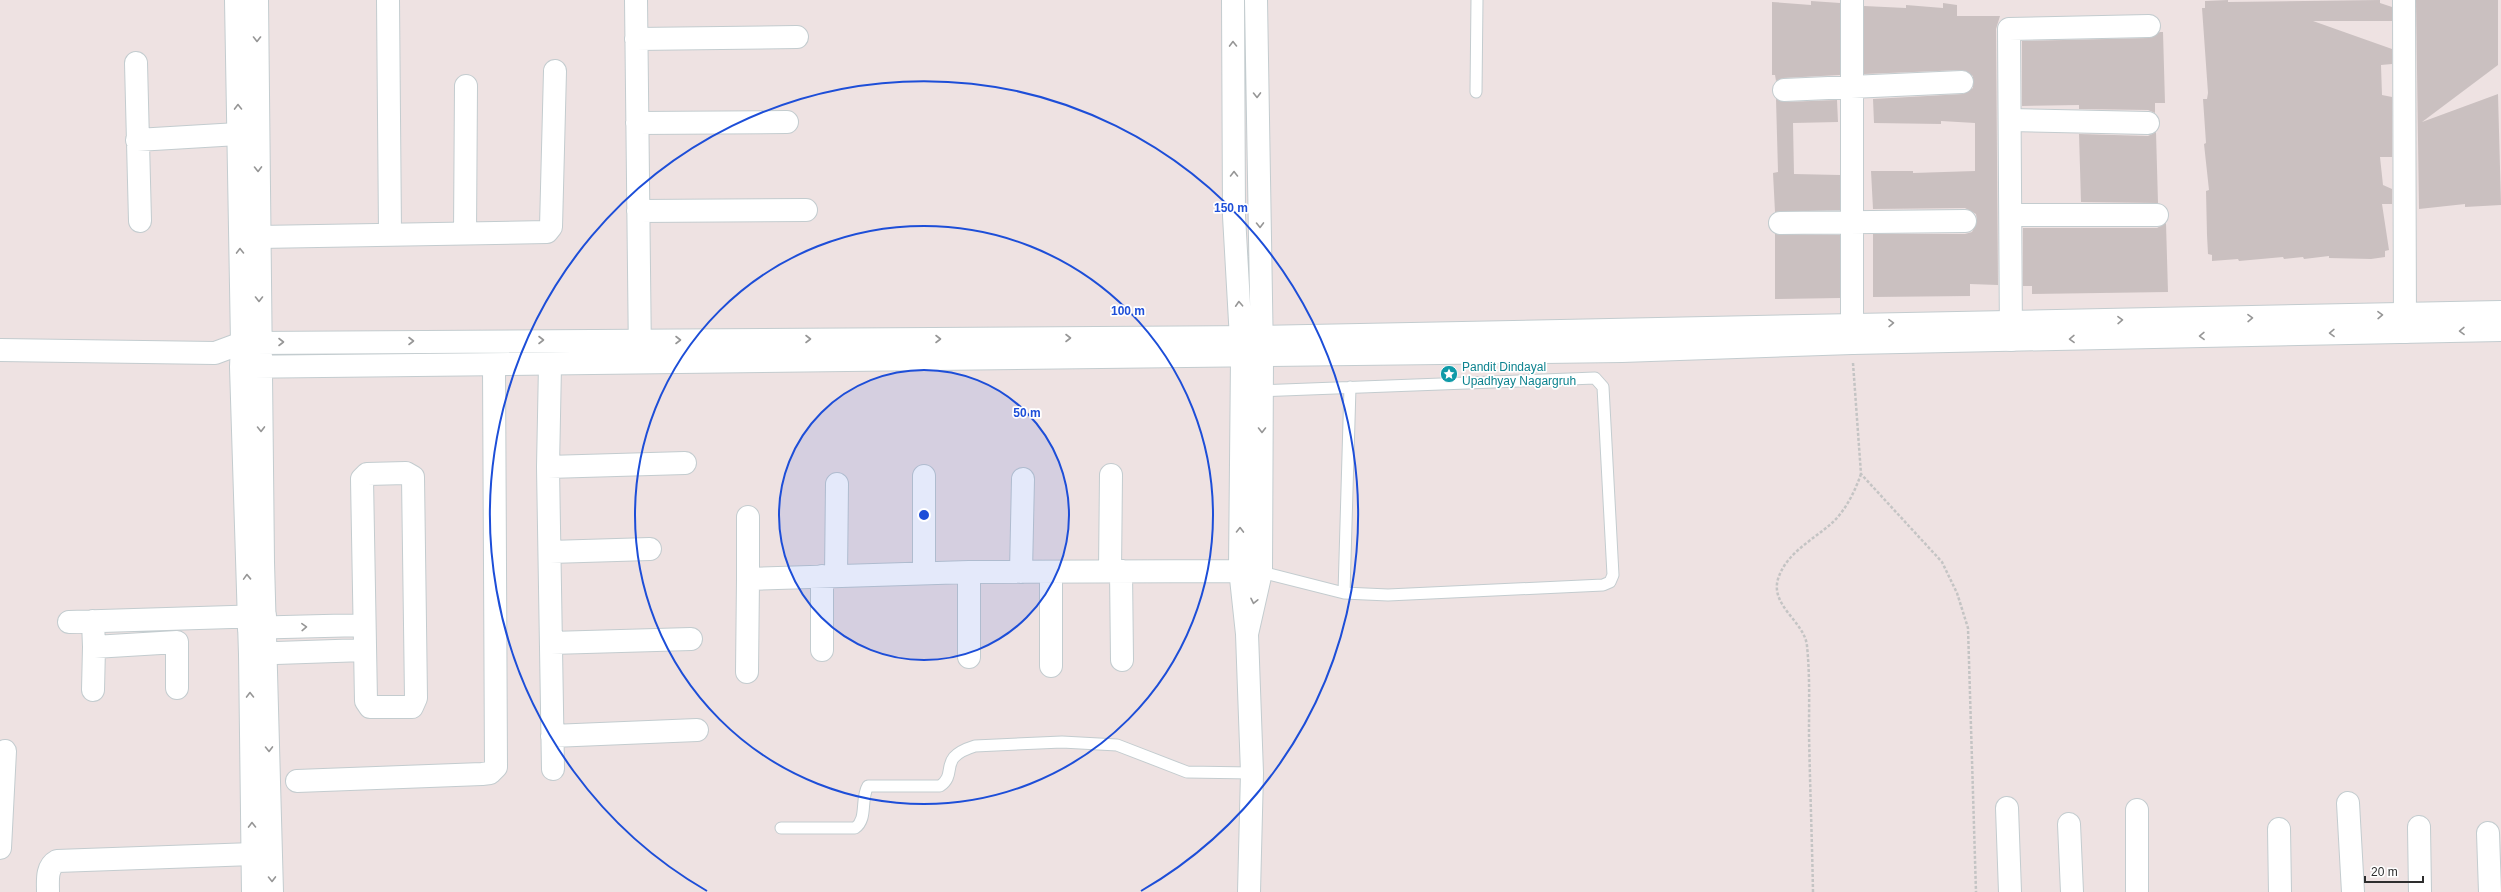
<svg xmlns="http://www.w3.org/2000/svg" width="2501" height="892" viewBox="0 0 2501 892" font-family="Arial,sans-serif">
  <rect width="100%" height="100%" fill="#eee2e2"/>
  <!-- building -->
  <path fill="#cac0c0" d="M2228,0V2L2380,0V3L2392,7V21H2313L2392,49V64L2381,65L2382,95L2392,97V157H2380L2383,185L2392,189V204H2382L2389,250L2385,251V257L2371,259L2329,258V256L2304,259L2303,257L2284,259L2283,257L2239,261L2238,259L2212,261V255L2208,254L2207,235L2206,191L2209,190L2204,144L2206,143L2203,99H2207L2208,93L2202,8H2205V1Z
    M2416,0H2498V65L2422,122L2498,94L2501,205L2465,207V204L2419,209Z
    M1811,1L1840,3V75L1783,78L1776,81L1775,75H1772V2L1811,5Z
    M1943,3L1957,5V16H2000L1996,29L1998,285L1970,284V296L1873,297V234H1965L1972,232L1977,221L1976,214L1965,208L1873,209L1871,171H1913V173L1975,171V123L1941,121V124L1874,123L1873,99L1963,94L1973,88V76L1962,70L1864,74V6L1906,8V5L1943,8Z
    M2160,32H2163L2165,103H2155V113L2148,110L2079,109V105L2022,106V41L2149,38Z
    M1776,99L1785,102L1837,100L1838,122L1793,123L1794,174L1840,175V210L1775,212L1773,173L1778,172Z
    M2156,132L2158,203L2081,202L2079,134L2148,136Z
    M2166,223L2168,292L2032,294V286H2023V228H2157Z
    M1775,234L1840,235V298L1775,299Z"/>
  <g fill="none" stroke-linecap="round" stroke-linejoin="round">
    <defs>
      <path id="service" d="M1476,92L1477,0
        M1258,391L1595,378L1603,387L1613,575L1610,582L1603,585L1388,595L1344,593L1261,572
        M1344,593L1350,387
        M781,828H855C868,819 860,799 868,786H940C959,773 936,758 975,746L1062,742L1117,745L1187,772L1252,773"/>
      <path id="minor" d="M388,0L390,233
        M636,0L640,359
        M1233,0L1234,216L1242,357L1240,569L1247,634L1261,572L1262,357L1256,0
        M2404,0L2405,332
        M636,39L797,37
        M136,63L140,221
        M1784,90L1962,82
        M2010,120L2148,123
        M637,123L787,122
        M137,140L238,134
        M638,211L806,210
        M2011,215H2157
        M1780,223L1965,221
        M465,233L466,86
        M259,237L547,232L551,227L555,71
        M2011,340L2009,29L2149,26
        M1852,343V0
        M0,350L215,353L242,343
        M550,365L548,467L553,769
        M548,467L685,463
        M406,473L413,477L416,698L412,707H370L366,701L362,479L367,474Z
        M748,517V579
        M550,552L650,549
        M1110,571L1111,475
        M1121,571L1122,660
        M969,572V657
        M1021,572L1023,479
        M924,573V476
        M836,576L837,484
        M93,621L94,647L177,642V688
        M69,622L265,616
        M249,628L364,625
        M1247,634L1252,773L1249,892
        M551,643L691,639
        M822,650V576
        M250,654L365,650
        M1051,666V572
        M747,672L748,579L969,572L1253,571
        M93,690L94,647
        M552,736L697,730
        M297,781L482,774L490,773L496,767L494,366
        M2348,803L2353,892
        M2007,808L2010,892
        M2137,810V892
        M2069,824L2072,892
        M2419,827L2420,892
        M2279,829L2280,892
        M2488,833L2490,892
        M0,848L5,751
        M48,892C48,881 46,867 57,861L253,854"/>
      <path id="tertiary" d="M236,0L242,343L241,367L250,654L253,892
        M257,0L263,562L272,892
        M242,343L1261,337L2501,312
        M241,367L1622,351L1852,343L2501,330"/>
    </defs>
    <!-- service casing -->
    <use href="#service" stroke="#c3cccf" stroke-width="13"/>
    <!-- minor casing -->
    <use href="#minor" stroke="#c3cccf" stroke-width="24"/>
    <!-- tertiary casing -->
    <use href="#tertiary" stroke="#c3cccf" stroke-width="24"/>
    <!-- path -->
    <path stroke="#c4c4c4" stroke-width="2.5" stroke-dasharray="3 2" stroke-linecap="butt" d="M1853,363L1861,474L1942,562L1957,593L1968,628L1976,892
      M1813,892C1812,839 1810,787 1809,734C1809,705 1810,675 1807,646C1805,622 1770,606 1778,579C1786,553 1813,540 1832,523C1846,510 1855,491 1861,474"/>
    <!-- service -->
    <use href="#service" stroke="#fff" stroke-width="11"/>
    <!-- minor -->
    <use href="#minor" stroke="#fff" stroke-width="22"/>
    <!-- tertiary -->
    <use href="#tertiary" stroke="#fff" stroke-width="22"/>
  </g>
  <!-- one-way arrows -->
  <defs><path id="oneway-chevron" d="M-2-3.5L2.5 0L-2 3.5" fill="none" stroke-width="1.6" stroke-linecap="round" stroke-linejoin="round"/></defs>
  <g stroke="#969696">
    <use href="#oneway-chevron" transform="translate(257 39) rotate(90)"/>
    <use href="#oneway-chevron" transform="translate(1233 44) rotate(-91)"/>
    <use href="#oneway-chevron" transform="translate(1257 95) rotate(89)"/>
    <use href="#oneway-chevron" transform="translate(238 107) rotate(-91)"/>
    <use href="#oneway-chevron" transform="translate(258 169) rotate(89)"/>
    <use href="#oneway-chevron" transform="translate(1234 174) rotate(-90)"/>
    <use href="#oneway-chevron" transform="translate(1260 225) rotate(89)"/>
    <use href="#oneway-chevron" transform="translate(240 251) rotate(-91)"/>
    <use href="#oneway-chevron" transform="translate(259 299) rotate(90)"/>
    <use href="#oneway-chevron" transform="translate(1239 304) rotate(-93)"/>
    <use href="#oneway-chevron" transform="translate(2380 315) rotate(-1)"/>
    <use href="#oneway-chevron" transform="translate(2250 318) rotate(-1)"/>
    <use href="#oneway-chevron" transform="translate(2120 320) rotate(-1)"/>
    <use href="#oneway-chevron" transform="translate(1891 323) rotate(-1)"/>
    <use href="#oneway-chevron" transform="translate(2462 331) rotate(179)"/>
    <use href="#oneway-chevron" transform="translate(2332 333) rotate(179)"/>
    <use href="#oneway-chevron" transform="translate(2202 336) rotate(179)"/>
    <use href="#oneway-chevron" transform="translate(1068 338)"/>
    <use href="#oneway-chevron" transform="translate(808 339)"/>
    <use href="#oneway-chevron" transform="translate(938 339)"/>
    <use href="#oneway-chevron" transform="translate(2072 339) rotate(179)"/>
    <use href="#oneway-chevron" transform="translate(541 340)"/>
    <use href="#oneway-chevron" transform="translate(678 340)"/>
    <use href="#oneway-chevron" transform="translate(411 341)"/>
    <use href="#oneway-chevron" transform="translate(281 342)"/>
    <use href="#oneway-chevron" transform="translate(261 429) rotate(89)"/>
    <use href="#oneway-chevron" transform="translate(1262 430) rotate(90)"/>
    <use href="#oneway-chevron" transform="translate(1240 530) rotate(-89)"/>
    <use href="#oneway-chevron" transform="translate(247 577) rotate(-92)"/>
    <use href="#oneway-chevron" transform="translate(1254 601) rotate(102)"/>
    <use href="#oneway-chevron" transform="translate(304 627) rotate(-2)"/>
    <use href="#oneway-chevron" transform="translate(250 695) rotate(-91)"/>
    <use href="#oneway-chevron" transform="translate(269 749) rotate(89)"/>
    <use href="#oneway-chevron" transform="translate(252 825) rotate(-91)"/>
    <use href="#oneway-chevron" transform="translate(272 879) rotate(89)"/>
  </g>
  <!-- distance rings -->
  <circle cx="924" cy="515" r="145" fill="#1d4ed8" fill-opacity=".12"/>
  <g fill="none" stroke="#1d4ed8" stroke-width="2">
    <circle cx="924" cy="515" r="145"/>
    <circle cx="924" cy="515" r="289"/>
    <path d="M707 891A434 434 0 1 1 1141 891"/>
  </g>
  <!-- icons -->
  <defs>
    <symbol id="sight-disc" viewBox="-11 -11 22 22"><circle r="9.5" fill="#0f9aa8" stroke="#fff"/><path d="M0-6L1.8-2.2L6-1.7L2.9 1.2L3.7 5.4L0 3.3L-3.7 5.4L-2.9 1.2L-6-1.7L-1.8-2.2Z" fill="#fff"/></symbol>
  </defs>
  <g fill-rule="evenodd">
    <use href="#sight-disc" x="1439" y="364" width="20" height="20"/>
  </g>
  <g text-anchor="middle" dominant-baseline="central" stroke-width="3.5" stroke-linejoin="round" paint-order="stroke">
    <!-- culture labels -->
    <g font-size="12" fill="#0d838f" stroke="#fff" text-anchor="start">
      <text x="1462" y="367">Pandit Dindayal<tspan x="1462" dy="14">Upadhyay Nagargruh</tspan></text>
    </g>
  </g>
  <circle cx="924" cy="515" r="6" fill="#1d4ed8" stroke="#fff" stroke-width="2"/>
  <g font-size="12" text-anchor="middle" font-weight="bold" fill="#1d4ed8" stroke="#fff" stroke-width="3.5" stroke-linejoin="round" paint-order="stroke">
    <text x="1231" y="212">150 m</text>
    <text x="1128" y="315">100 m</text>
    <text x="1027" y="417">50 m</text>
  </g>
  <!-- scale -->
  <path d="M2365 876v6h58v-6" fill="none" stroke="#2e2e2e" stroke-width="2"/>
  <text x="2371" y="876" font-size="12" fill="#2e2e2e" stroke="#ffffff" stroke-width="3" paint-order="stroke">20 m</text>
</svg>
